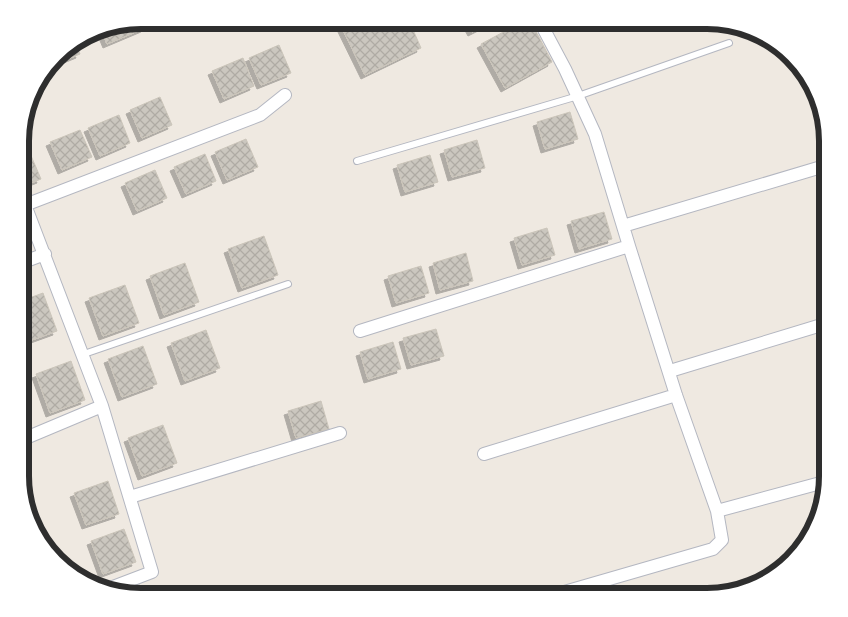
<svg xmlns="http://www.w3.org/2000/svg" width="848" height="617" viewBox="0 0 848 617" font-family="'Open Sans',sans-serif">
  <defs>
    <pattern id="building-cross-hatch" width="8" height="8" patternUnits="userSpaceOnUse" patternTransform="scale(1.25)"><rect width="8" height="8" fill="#cbc7bf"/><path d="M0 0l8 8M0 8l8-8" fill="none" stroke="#afaba4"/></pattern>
    <filter id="shadow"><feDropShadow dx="-4" dy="4" stdDeviation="0" flood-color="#0004"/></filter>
  </defs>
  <rect width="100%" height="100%" fill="#efe9e1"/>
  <!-- building -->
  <path fill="url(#building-cross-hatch)" stroke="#cbc5ba" filter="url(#shadow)" d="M522,22H531L552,62L505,88L481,44Z
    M410,23L421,48L365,75L340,24Z
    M467,23H490L472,32Z
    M102,26H144L145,28L107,44L100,27Z
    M75,42L80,54L46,68L61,50Z
    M279,45L291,73L261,85L249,58Z
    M243,58L254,86L224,99L212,71Z
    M160,97L172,125L142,138L130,110Z
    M570,112L578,139L545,149L537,122Z
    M119,115L130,143L100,156L88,128Z
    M80,130L92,157L62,170L50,142Z
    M246,139L258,167L227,180L215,152Z
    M477,140L485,168L452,177L444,150Z
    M29,151L41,179L21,187V154Z
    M205,154L216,181L186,194L174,167Z
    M430,155L438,182L405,192L397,165Z
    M155,170L167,198L137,211L125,183Z
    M604,212L612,239L579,249L571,221Z
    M547,228L555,255L522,265L514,238Z
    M264,236L278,275L242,288L228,249Z
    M21,238L27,254L21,256Z
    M466,253L473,281L440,290L433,263Z
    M185,263L199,302L164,315L150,276Z
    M421,266L429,293L396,303L388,276Z
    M125,285L139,323L103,336L89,298Z
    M43,293L57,331L21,344V301Z
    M436,329L444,356L411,365L403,338Z
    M206,330L220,368L185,381L171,343Z
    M393,342L401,369L368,379L360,352Z
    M143,346L157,384L122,397L108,359Z
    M71,361L85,400L50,413L36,374Z
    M321,401L329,429L296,438L288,411Z
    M163,425L177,463L142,476L128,438Z
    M108,481L119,514L86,525L74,493Z
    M124,529L136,562L103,574L91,541Z"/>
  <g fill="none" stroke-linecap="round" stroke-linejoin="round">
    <defs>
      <path id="service" d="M357,161L578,96L729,43
        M84,354L288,284"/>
      <path id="minor" d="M25,205L260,115L285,95
        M21,207L25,205L102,406L152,572L110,588
        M623,226L828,165
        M21,263L45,254
        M360,331L629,246L595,134L565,69L540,22
        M670,371L828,323
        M21,440L102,406
        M484,454L676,395
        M130,497L340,433
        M717,511L828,481
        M547,597L713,549L722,540L717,511L676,395L629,246"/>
    </defs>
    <!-- service casing -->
    <use href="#service" stroke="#b4b7c1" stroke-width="8"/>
    <!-- minor casing -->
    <use href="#minor" stroke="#b4b7c1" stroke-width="14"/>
    <!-- service -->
    <use href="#service" stroke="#fff" stroke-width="6"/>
    <!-- minor -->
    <use href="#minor" stroke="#fff" stroke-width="12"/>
  </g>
  <!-- crop -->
  <path d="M0 0H848V617H0ZM141 29H707A112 112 0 0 1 819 141V476A112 112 0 0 1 707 588H141A112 112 0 0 1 29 476V141A112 112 0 0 1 141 29Z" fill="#fff" fill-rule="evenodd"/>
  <path fill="none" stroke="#2e2e2e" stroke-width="6" d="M141 29H707A112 112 0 0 1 819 141V476A112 112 0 0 1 707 588H141A112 112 0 0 1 29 476V141A112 112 0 0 1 141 29Z"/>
</svg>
